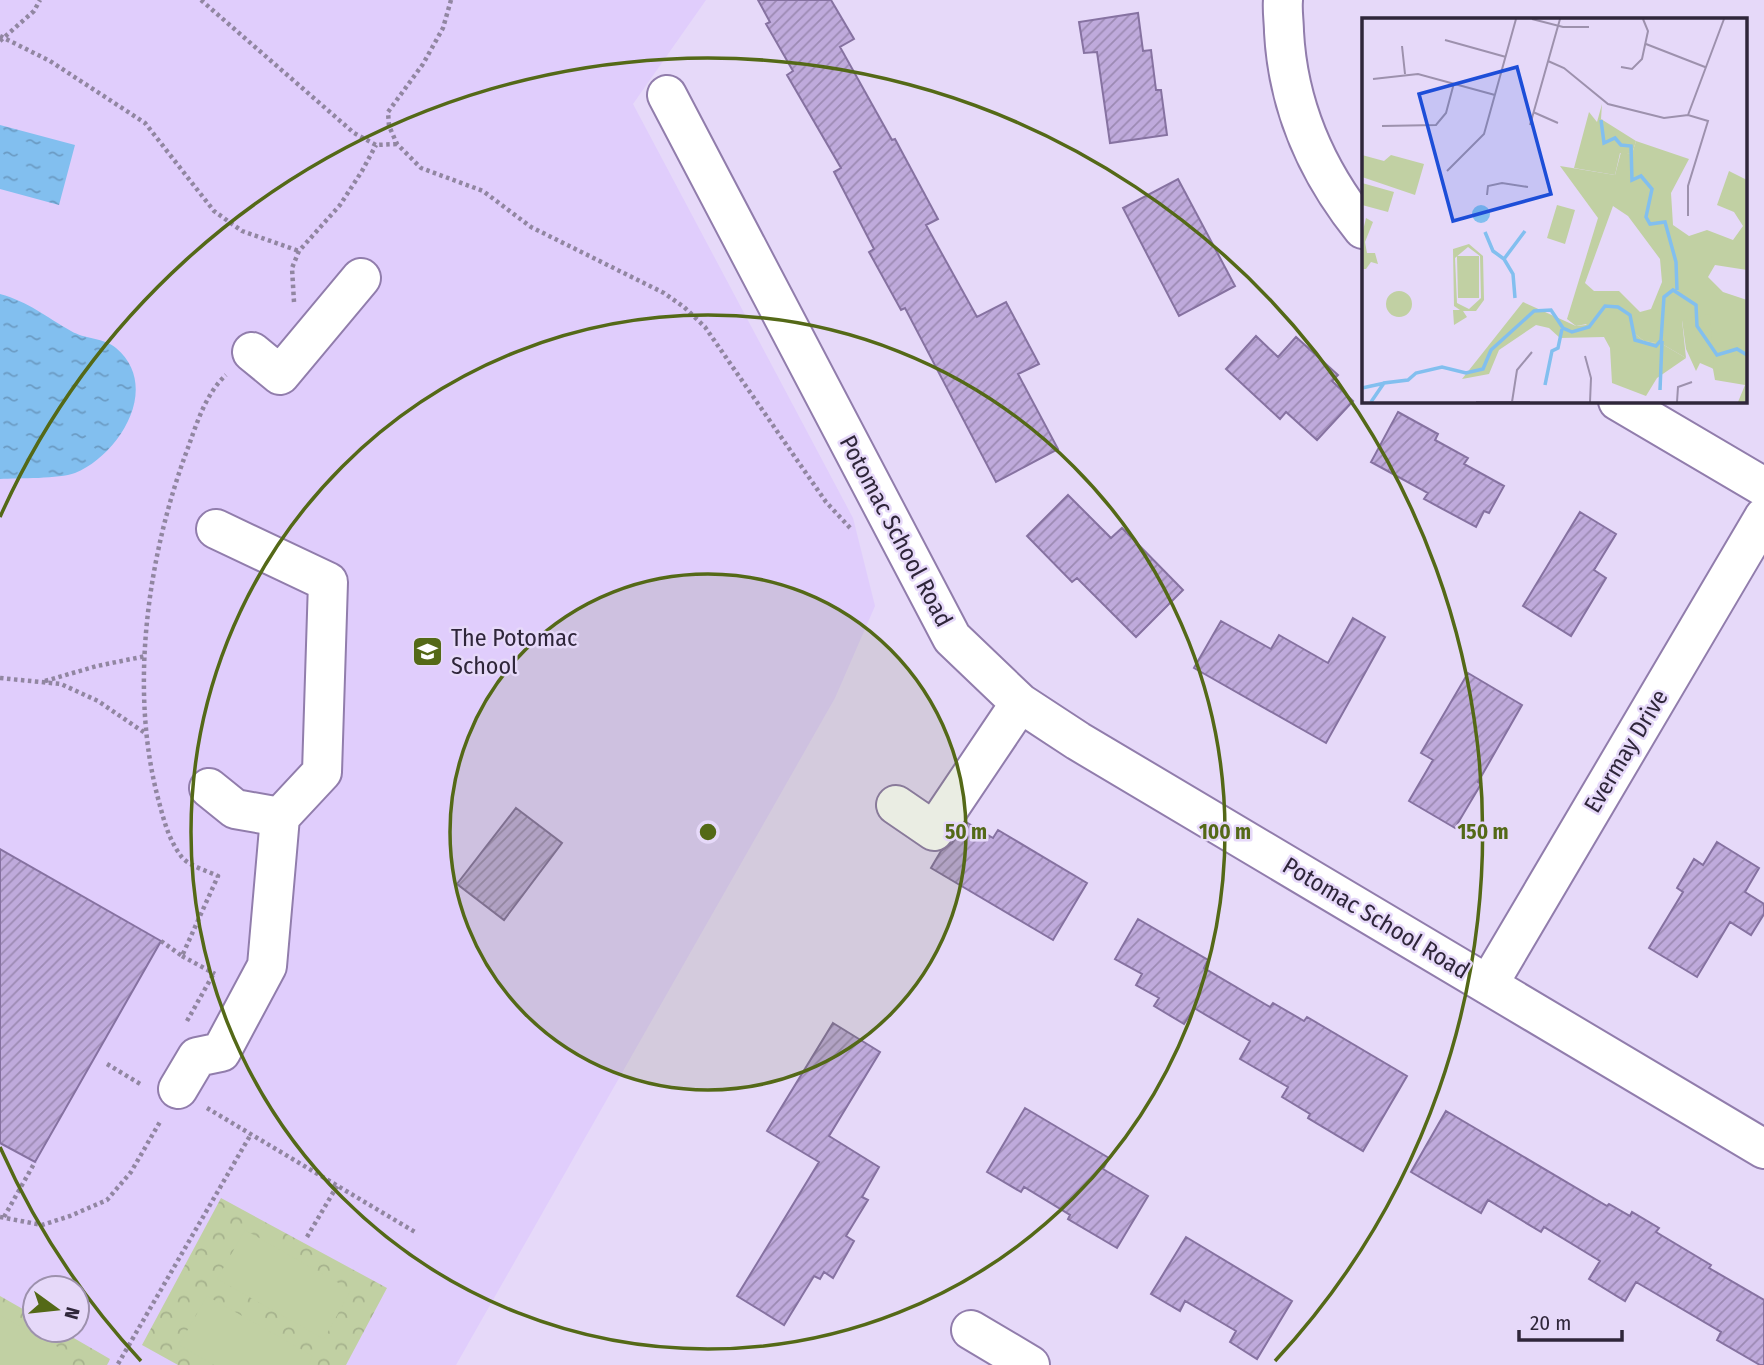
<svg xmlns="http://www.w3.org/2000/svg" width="1764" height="1365" viewBox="0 0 1764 1365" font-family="'Fira Sans Condensed',sans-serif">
  <defs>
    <pattern id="park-crowns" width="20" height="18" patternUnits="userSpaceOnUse" patternTransform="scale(1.75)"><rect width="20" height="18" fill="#c1d0a3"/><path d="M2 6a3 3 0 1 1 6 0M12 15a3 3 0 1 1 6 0" fill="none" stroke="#a6b28d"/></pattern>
    <pattern id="water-ripples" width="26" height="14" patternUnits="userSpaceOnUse" patternTransform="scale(1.75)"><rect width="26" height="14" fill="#82bfef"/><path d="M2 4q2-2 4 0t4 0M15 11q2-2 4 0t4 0" fill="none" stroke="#6b9bc3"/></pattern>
    <pattern id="building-hatch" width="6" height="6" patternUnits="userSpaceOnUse" patternTransform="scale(1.75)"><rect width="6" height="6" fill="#bfaadc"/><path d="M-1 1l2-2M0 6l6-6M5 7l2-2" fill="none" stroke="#9c8ab3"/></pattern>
  </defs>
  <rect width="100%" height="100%" fill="#e6d9f9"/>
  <!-- built -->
  <path fill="#e0cdfc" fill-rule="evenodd" d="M0,0H706L633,104L853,518L875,606L835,698L456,1365H0ZM35,1288H77V1330H35Z"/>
  <!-- park -->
  <path fill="url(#park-crowns)" d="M221,1198L387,1288L346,1365H178L142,1345Z
    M0,1296L35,1316V1330H60L110,1359L107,1365H0Z"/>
  <!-- pitch -->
  <path fill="#c1d0a3" d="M245,1230L351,1290L324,1339L217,1279Z
    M207,1296L313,1356L308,1365H214L179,1345Z
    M0,1315L76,1357L71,1365H0Z"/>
  <!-- water -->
  <path fill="url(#water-ripples)" d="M0,125L75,145L59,205L0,189Z
    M0,294C29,302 46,317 71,331C84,339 105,338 116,348C162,387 119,455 75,473C59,479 19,478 0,479Z"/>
  <!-- building -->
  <path fill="url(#building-hatch)" stroke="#8672a1" stroke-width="2" d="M758,0H831L854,39L840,47L892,140L895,139L938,219L926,225L977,317L1006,302L1039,364L1018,374L1058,449L996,482L905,308L901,310L869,252L874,249L834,172L841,168L787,75L793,71L766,24L770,22Z
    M1138,13L1143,51L1151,50L1156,90H1161L1167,135L1110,143L1097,52L1084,53L1079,22Z
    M1178,179L1235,286L1179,316L1123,208Z
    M1256,336L1278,357L1296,337L1338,375L1332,381L1353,401L1317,440L1286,412L1280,419L1226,369Z
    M1398,412L1438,434L1435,440L1468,458L1464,464L1504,486L1489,513L1484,511L1476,527L1424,499L1428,493L1371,462Z
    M1068,495L1111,538L1122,528L1183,590L1136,637L1077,578L1072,582L1027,536Z
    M1580,512L1616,534L1594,570L1606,578L1571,636L1523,606Z
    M1353,618L1385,637L1326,743L1194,668L1221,621L1271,649L1279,635L1328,663Z
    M1468,673L1522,705L1478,782L1481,784L1455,828L1409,801L1433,760L1421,753Z
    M516,808L562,843L504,920L457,884Z
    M966,822L993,838L998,830L1087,883L1053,940L931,868L941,851L952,843Z
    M1717,842L1759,868L1745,892L1764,904V914L1751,935L1730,922L1697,977L1649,948L1683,892L1677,888L1694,859L1703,865Z
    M0,849L161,941L35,1162L0,1143Z
    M1138,919L1208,960L1204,968L1270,1007L1273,1003L1304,1021L1307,1017L1407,1076L1363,1151L1308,1118L1310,1114L1282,1097L1288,1087L1240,1059L1250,1041L1194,1008L1184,1024L1154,1006L1159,998L1136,985L1142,974L1115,959Z
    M833,1023L880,1052L829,1136L879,1167L862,1197L868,1200L846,1236L854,1241L833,1278L824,1272L820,1279L814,1276L784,1325L737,1296L819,1162L767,1131Z
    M1025,1108L1109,1158L1103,1169L1148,1196L1117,1248L1068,1219L1070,1215L1024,1187L1021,1192L987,1172Z
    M1446,1111L1607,1206L1609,1204L1630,1216L1632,1212L1659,1228L1656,1232L1711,1265L1709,1268L1764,1300V1365H1760L1717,1340L1721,1332L1636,1282L1625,1301L1589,1279L1600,1261L1544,1227L1541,1232L1488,1200L1481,1213L1411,1172Z
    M1186,1237L1292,1301L1257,1359L1230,1342L1236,1331L1185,1301L1180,1311L1151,1294Z"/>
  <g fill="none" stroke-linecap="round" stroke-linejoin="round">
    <defs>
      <path id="minor" d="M1283,0C1282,11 1284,22 1284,32C1288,106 1317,172 1363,229
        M667,95L952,638L1020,703L1078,741L1764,1149
        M252,352L280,375L361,278
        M1618,401L1764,487
        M209,788L235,809L280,817
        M896,805L934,831L1020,703
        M1488,985L1764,517
        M178,1089L197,1057L221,1052L267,966L280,817L322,772L328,582L216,529
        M971,1330L1030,1365"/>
    </defs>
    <!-- minor casing -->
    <use href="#minor" stroke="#917dac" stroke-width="42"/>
    <!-- path -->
    <path stroke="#9186a1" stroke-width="4.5" stroke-dasharray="3.5 3.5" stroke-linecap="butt" d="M201,0L354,133L376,145L397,144
      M451,0L443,28L423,64L388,112L389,126L397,144L421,168L483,191L531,227L664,293L684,307L705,327L826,502L852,530
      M0,36L50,61L145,123L214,211L242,231L299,251
      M0,41L34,11L40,0
      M294,302L292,268L299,251L340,205L362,171L376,145
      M0,678L61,684L98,701L145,733
      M45,681L97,666L146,656
      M161,941L182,956L218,876C208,871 188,866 181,856C169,840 164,821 159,802C128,689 148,553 189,445C197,422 207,392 226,375
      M182,956L215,974
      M187,1021L214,973
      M107,1064L142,1085
      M207,1108L415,1232
      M0,1217L42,1225L70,1216L107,1200L131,1172L161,1120
      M4,1217L35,1162
      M307,1237L337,1186
      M118,1364L251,1134"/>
    <!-- minor -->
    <use href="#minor" stroke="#fff" stroke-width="38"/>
  </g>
  <!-- distance rings -->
  <circle cx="708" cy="832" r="258" fill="#546917" fill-opacity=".12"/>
  <g fill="none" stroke="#546917" stroke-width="3.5">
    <circle cx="708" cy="832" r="258"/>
    <circle cx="708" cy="832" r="517"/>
    <path d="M141 1361A775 775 0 0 1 0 1147M0 517A775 775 0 1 1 1275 1361"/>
  </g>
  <!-- icons -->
  <defs>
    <symbol id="school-square" viewBox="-11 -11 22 22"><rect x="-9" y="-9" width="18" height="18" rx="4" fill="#546917" stroke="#e6d9f9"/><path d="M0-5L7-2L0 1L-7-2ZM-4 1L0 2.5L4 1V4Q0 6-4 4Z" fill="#fff"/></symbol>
  </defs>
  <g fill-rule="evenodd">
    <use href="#school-square" x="410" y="634" width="35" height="35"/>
  </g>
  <g text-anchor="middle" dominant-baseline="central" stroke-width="5" stroke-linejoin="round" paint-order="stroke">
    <!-- street labels -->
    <g font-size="24" fill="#2f263a" stroke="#e6d9f9">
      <text transform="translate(896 531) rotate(62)">Potomac School Road</text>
      <text transform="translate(1626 751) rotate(-59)">Evermay Drive</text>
      <text transform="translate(1376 918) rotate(31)">Potomac School Road</text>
    </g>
    <!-- poi labels -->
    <g font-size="24" fill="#2f263a" stroke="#e6d9f9" text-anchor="start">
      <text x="451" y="638">The Potomac<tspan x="451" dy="28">School</tspan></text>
    </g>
  </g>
  <!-- overview -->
  <g transform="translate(1362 18)">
    <rect width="385" height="385" fill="#e6d9f9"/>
    <path d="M274,123L327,141L309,175L311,207L327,218L345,212L371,222L381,208L372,194L355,187L367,153L385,162V252L353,247L346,259L361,274L385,282V384H376L383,367L353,362L351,351L320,302L324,340L300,326L282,323L272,315L269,298L214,308L205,301L236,200L198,148L253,157L259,134L270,136ZM251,188L266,198L298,241L300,264L289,291L278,294L257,273H232L223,265Z" fill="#c1d0a3" fill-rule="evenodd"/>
    <path d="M240,86L239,101L274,123L270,136L258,135L253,157L212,150L227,94L235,104ZM4,200L11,204L3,224L5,235H13L16,246L9,244L4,251H0V217ZM161,284L214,308L224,307L235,291L245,286L260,289L269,298L272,315L282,323L300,326L324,340L295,360L284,378L250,365L248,330L242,319L198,320L187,310L174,307L137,332L127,356L100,361ZM348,296L352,351L338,345L334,353L324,331L320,302Z" fill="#c1d0a3"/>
    <path d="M0,137L22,143L29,137L62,146L53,177L0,159ZM0,165L32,174L26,194L0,187ZM195,187L213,192L203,226L185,220ZM107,226L121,238L122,282L114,293H101L105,299L92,307L91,292H98L92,288L91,231ZM106,229L118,238L119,280L107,291L95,285L93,240ZM95,238H117V280H96ZM24 286a13 13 0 1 1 26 0a13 13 0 1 1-26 0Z" fill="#c1d0a3" fill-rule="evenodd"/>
    <path d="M110 196a9 9 0 1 1 18 0a9 9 0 1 1-18 0Z" fill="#82bfef"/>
    <path fill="none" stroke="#82bfef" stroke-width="3.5" d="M239,102L242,125L253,120L259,127L269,128L270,162L279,158L290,171L284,199L288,206L303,204L314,244L315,272M123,214L131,233L142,241M153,280L151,256L142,241L163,213M183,367L190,333L196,330L200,311M0,370L23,365M298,372L300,323M9,384L22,365L46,362L54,355L80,349L104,355L121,351L129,332L172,293L189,292L201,310L210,314L227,309L243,288L256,289L268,297L273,322L294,328L299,322L302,279L311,272L334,287L335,308L355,337L375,331L385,337"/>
    <path fill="none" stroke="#9d91ad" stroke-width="2" d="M170,1L201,9H227M83,22L144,39M284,26L343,49M40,28L43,56M186,43L202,50L246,86L302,100L326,97L346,103L326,168V198M259,49L270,51L280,41L286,13L281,1M11,61L56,56L133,77M171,94L196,105M326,97L362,1M168,107L198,1M20,108L74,107L84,95L92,65M85,153L122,116L154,1M125,177L126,168L140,165L166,169M223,338L229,360L228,384M114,384H168M150,384L155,352L170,334M315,384L316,369L330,364"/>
    <path fill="#1d4ed8" fill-opacity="0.15" stroke="#1d4ed8" stroke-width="3.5" d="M155,49L189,176L91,203L57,76Z"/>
    <rect width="385" height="385" fill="none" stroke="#2f263a" stroke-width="3.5"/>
  </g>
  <circle cx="708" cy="832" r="10" fill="#546917" stroke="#e6d9f9" stroke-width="3.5"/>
  <g font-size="21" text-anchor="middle" font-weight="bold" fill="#546917" stroke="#e6d9f9" stroke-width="5" stroke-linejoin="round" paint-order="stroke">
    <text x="966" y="839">50 m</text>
    <text x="1225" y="839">100 m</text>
    <text x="1483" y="839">150 m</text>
  </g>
  <!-- north arrow -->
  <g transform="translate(56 1309) rotate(105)"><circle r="33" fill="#e6d9f9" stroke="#9d91ad" stroke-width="2"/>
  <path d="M0-5L12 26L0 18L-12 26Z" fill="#546917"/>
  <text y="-10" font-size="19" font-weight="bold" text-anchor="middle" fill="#2f263a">N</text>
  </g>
  <!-- scale -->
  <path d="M1519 1330v10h103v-10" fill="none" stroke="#2f263a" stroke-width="3.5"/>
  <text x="1530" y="1330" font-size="21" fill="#2f263a" stroke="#e6d9f9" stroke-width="5" paint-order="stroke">20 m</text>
</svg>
